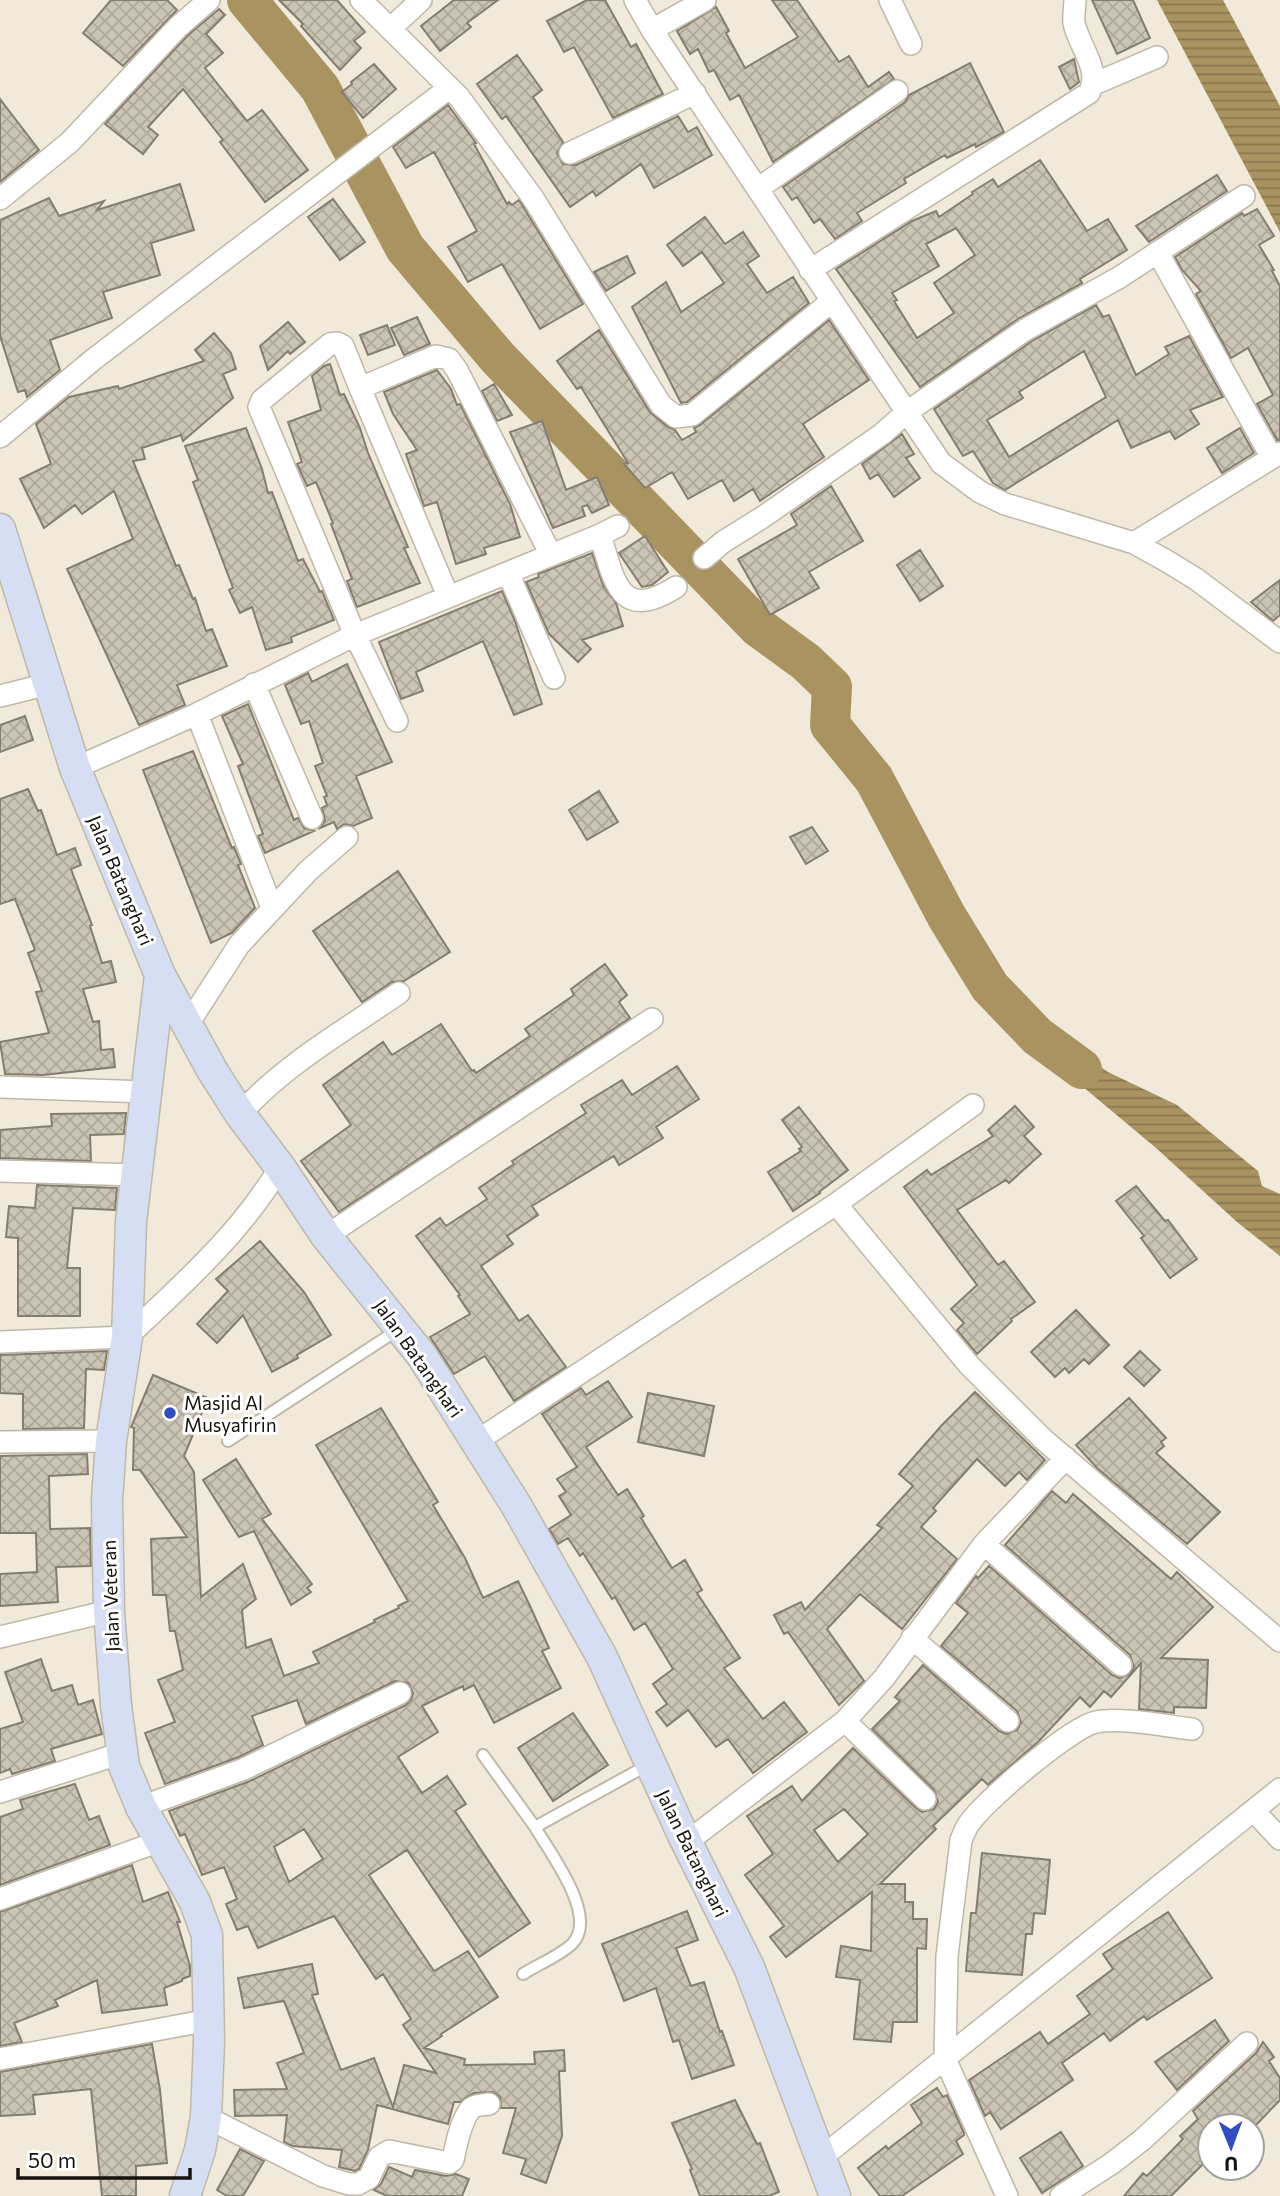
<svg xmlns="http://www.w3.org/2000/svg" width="1280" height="2196" viewBox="0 0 1280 2196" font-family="Commissioner,sans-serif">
  <defs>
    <pattern id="water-rules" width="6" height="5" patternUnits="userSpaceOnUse" patternTransform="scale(1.75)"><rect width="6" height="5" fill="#a99361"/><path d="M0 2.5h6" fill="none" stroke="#88774e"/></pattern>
    <pattern id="building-cross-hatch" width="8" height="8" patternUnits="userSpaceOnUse" patternTransform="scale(1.75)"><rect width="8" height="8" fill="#ccc5b6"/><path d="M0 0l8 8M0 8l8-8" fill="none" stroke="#aea89b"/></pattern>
  </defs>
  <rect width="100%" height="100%" fill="#f1eadb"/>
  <!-- water -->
  <path fill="url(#water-rules)" d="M1157,0H1223L1280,106V232Z
    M1058,1033L1079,1052L1108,1072L1177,1105L1258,1171L1262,1186L1280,1194V1256L1237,1222L1156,1148L1039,1050L1037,1036Z"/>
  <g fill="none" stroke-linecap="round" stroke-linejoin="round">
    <!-- river -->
    <path stroke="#a99361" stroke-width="40" d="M247,0L320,88L405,248L498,358L758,627L806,662L832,687L830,725L874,779L947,917L990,987L1037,1036L1082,1069"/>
  </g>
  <!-- building -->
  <path fill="url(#building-cross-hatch)" stroke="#847e70" stroke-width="2" fill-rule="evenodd" d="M111,0H167L177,10L123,66L83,33Z
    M279,0H337L365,32L354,41L361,48L340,70L301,26L303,24Z
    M454,0H498L467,23L471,27L440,51L421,26Z
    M587,0H605L631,47L636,44L663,94L613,118L574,47L564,52L547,21Z
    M772,0H797L839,62L849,56L868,87L889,72L894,79L773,162L739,95L730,100L714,70L709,72L698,49L690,54L677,31L716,7L729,31L726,33L745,68L798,37Z
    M1092,0H1133L1150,38L1117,54Z
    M219,9L225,15L206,34L223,53L205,68L247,121L262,110L308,170L265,202L220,142L223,140L183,89L148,127L158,135L143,154L105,124L187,36Z
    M517,55L542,90L533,97L563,142L557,153L563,164L576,165L678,116L688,132L697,127L712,155L654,188L641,164L596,196L593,191L570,207L506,116L502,119L477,84Z
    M1074,59L1079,82L1070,89L1059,67Z
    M970,63L1004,132L976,147L975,144L947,158L945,155L904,179L906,183L857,213L862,221L835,239L820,219L814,223L797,197L792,200L783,187L905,102L909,95Z
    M374,64L396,89L363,118L342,92L352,84L351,82Z
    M0,99L39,150L0,182Z
    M448,105L476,143L474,144L507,204L509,202L512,205L519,200L583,304L540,329L502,264L468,282L448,247L477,231L434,152L406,168L393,147Z
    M1040,160L1087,231L1108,219L1127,250L1080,279L1082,283L1018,319L920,387L836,269L912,221L936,211L939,217L973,194L972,192L993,179L998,187ZM956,228L975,255L934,283L954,313L917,338L894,301L897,300L892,293L939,266L926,244Z
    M1217,175L1227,191L1149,242L1136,226Z
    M180,184L194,230L151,243L160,275L103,292L112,318L50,340L60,370L27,397L25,390L18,392L0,336V220L49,198L59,216L104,201L97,210Z
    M333,199L365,242L340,260L308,217Z
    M1257,209L1274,236L1259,245L1274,270L1272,271L1280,286V440H1277L1257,404L1273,395L1248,348L1231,358L1196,294L1201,291L1182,270L1175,257L1242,213L1244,216Z
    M705,217L725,244L743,232L759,256L747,264L767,293L793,277L809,303L687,402L681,403L632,307L666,282L681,312L724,283L702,252L683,266L667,245Z
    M627,256L635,273L606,291L594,272Z
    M1096,305L1103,317L1109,315L1136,375L1169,354L1165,347L1189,336L1223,397L1190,410L1199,424L1175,439L1170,431L1131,448L1118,420L1005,490L993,483L973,451L963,456L934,409L1032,341ZM1084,351L1106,397L1009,457L987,420L1023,398L1019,392Z
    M417,317L430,344L404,355L391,328Z
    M829,320L869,380L803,424L824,457L760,501L753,489L734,501L722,480L688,499L672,472L645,488L624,464L628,463L581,387L577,389L557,361L599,330L650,412L668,427L675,430L682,440L696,432L694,428L700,425Z
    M288,322L305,342L290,354L288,351L268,370L260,346Z
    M387,325L395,345L368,355L360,335Z
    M214,333L231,353L236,369L223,374L233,398L183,441L181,435L142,448L145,459L133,461L176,566L179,565L193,599L195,598L206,631L212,629L227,666L177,685L185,705L139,725L67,569L133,539L114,491L82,514L75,505L44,528L20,479L51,464L36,424L69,397L118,386L119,389L204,361L195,350Z
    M330,364L340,395L344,394L360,428L368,453L408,547L404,548L420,583L357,607L347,581L352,579L331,524L333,523L316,482L307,486L297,464L302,462L288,422L321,410L312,376L324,366Z
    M437,370L451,389L457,405L460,404L510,504L520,537L484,548L486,554L456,564L437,502L424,506L406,454L417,450L393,414L384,392Z
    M494,384L512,415L497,421L482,391Z
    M542,421L566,490L597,477L609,505L592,513L587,505L582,507L585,516L553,528L510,432Z
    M246,428L262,469L268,493L272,492L298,561L303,559L320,592L322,591L334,620L291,637L292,642L266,650L252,607L240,613L229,590L233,588L193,482L198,480L185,446Z
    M1240,428L1254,453L1222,473L1207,448Z
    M902,434L914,454L906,458L920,478L894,497L878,474L870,479L862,464Z
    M831,486L863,541L809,572L819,588L770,615L738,559L797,525L791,514Z
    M645,536L668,572L652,585L642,587L619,553Z
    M920,550L943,586L920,601L897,565Z
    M592,553L603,585L616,603L623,626L582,640L591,649L578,662L549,634L526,582L539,577L538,574Z
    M1280,580V615L1273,621L1251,602Z
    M502,591L515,621L542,704L514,715L483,641L416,672L423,691L401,699L379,642Z
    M347,664L392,762L356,776L372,818L353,826L344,824L337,829L334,822L320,828L325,820L322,808L327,805L324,797L327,796L315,766L323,763L309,721L301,724L285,685L308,673L312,682Z
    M248,704L294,820L298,818L304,828L314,831L265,853L258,836L263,834L238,766L243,764L222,716Z
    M25,716L33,740L0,752V725Z
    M193,751L232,848L234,847L241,864L238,865L255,908L232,933L211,943L143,770Z
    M28,789L38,811L41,810L57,855L75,848L81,865L71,869L92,925L90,926L102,963L111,961L116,982L83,989L93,1022L99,1021L101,1050L113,1049L115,1067L43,1075L5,1074L0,1042L49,1033L36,992L42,991L28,953L35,950L15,899L0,904V799Z
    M599,791L618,822L587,840L569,810Z
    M812,827L828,851L806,864L790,837Z
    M398,871L450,952L404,981L392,982L362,1002L313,931Z
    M605,964L627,995L619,1002L630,1018L339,1212L301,1161L351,1125L323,1085L383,1042L392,1055L441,1024L472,1071L474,1070L476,1073L530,1036L525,1029L574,995L571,989Z
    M677,1066L699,1099L656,1127L663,1138L619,1165L614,1156L532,1206L538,1215L507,1236L513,1244L481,1266L519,1321L528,1315L566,1367L514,1401L485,1356L454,1374L430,1337L470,1314L458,1296L460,1295L416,1236L440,1218L446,1226L487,1199L479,1188L514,1164L512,1161L586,1113L581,1105L622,1080L632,1095Z
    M1015,1106L1034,1127L1024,1136L1041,1154L1009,1183L1006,1180L957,1210L998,1265L1004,1261L1035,1302L1011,1319L1012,1321L977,1354L957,1330L964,1323L951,1309L977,1285L904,1187L927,1170L931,1175L993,1136L988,1130Z
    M799,1107L848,1170L819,1192L820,1193L793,1211L768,1172L801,1151L799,1149L802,1147L782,1120Z
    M126,1113L124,1134L90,1135L91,1161L0,1158V1130L52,1126L51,1114Z
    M37,1185L117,1188L115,1210L73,1208L67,1268H80V1316H18V1238L6,1237L9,1206L35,1208Z
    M1136,1186L1165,1221L1168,1220L1197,1259L1170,1278L1141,1238L1144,1236L1116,1201Z
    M260,1241L304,1292L331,1335L297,1355L298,1358L272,1372L243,1315L217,1343L197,1324L228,1291L216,1279Z
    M1076,1310L1109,1345L1089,1364L1084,1359L1069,1373L1065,1368L1055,1377L1031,1352Z
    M107,1351L104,1370L86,1369L84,1428L23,1429V1394L0,1393V1355Z
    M1140,1351L1160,1370L1144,1386L1124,1367Z
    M153,1375L208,1398L184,1456L194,1472L201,1597L243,1564L256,1599L242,1610L246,1648L271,1639L284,1676L319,1663L313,1652L375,1622L374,1620L399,1608L398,1606L408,1601L316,1445L381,1408L438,1502L433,1505L465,1558L483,1598L518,1581L530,1606L549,1648L542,1651L561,1688L494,1723L474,1685L464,1690L463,1686L422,1706L438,1732L398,1757L422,1793L447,1776L466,1804L455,1811L530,1923L479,1957L407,1850L369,1875L434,1971L468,1951L498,1997L441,2034L442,2036L424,2048L465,2059L464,2065L535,2064L534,2052L564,2050L565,2071H559L562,2136L546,2183L521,2174L526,2159L503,2153L516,2108H501L500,2097L493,2092L474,2093L460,2102H454L448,2124L377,2105L368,2150L359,2169L355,2171L339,2167L342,2150L292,2146L284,2142L287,2115L235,2116L234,2090L287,2089L277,2063L304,2053L284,2001L244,2008L238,1978L312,1964L318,1994L312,1995L341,2070L374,2058L393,2107L404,2065L436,2073L403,2025L411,2019L383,1974L376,1979L334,1916L258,1948L248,1926L237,1930L226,1904L237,1899L224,1867L202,1875L185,1834L180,1836L169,1811L250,1781L406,1705L411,1700L413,1693L408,1683L395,1681L306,1724L297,1700L252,1716L263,1745L239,1757L165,1784L145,1733L175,1722L158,1680L183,1670L175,1631H170L166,1595H153L151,1539L187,1537L140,1470H133L134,1428L131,1427ZM304,1829L323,1859L289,1882L274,1847Z
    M608,1381L632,1417L586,1447L618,1495L627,1489L644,1516L641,1518L672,1568L685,1560L702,1590L697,1593L740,1658L724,1668L763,1719L784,1702L807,1732L753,1773L728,1739L716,1747L688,1710L667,1726L656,1712L667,1704L653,1684L673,1669L645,1623L634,1630L615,1597L612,1599L583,1553L580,1556L568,1538L558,1544L549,1529L571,1515L559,1496L566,1492L557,1479L577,1467L542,1414L581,1388L586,1395Z
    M975,1392L1045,1460L1027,1480L1019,1472L1005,1486L977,1459L933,1508L936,1511L921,1527L957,1559L902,1629L860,1594L827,1629L864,1681L839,1705L788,1632L784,1634L774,1615L801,1602L805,1610L882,1528L877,1525L913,1486L899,1474L942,1425Z
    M648,1393L714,1406L704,1456L638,1442Z
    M1129,1398L1166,1438L1161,1442L1164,1446L1156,1453L1220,1512L1187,1544L1098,1469L1076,1445Z
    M87,1454L88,1474L49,1476L50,1529L90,1528L91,1566L56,1567L58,1602L0,1606V1574L37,1572L36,1533H0V1456Z
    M236,1459L271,1514L262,1519L312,1584L307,1588L311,1592L291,1605L254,1531L239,1537L203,1480Z
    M1052,1491L1066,1503L1073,1494L1171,1579L1177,1572L1213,1607L1161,1658L1208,1660L1206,1708L1174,1707V1713L1139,1709L1141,1663L1111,1697L1104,1691L1090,1707L1080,1697L1038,1742L988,1785L982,1779L933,1826L936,1829L880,1884H905V1902H913V1919H927L926,1949L917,1948V2022H893L891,2042L854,2039L860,1980L836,1977L841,1946L871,1951L872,1892L786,1957L770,1937L784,1926L745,1875L773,1854L747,1816L792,1786L802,1801L853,1748L916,1808L922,1812L934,1809L938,1802L934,1790L872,1729L900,1701L895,1697L923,1665L999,1731L1006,1734L1017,1730L1021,1723L1017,1711L941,1646L968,1613L956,1603L976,1576L978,1578L989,1566L1112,1675L1119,1678L1130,1674L1134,1667L1130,1655L1005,1545ZM844,1809L868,1834L838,1862L814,1830Z
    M41,1659L52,1691L72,1685L78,1705L93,1700L102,1734L51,1749L55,1761L12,1774L10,1769L0,1773V1729L23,1722L5,1672Z
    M573,1713L608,1765L553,1801L518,1748Z
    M75,1784L89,1820L99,1816L110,1845L0,1885V1817L23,1809L20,1800Z
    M982,1853L1050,1860L1045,1914L1034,1913L1032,1934H1026L1022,1975L966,1971L971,1913H976Z
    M132,1865L143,1902L168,1892L180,1922H177L190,1966V1976L182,1979V1981L164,1988L167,2005L102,2013L97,1980L55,2000L58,2006L14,2023L22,2042L0,2046V1912Z
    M687,1911L698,1940L676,1948L691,1986L704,1982L720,2032L722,2031L734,2065L692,2079L679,2040L673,2042L656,1988L624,2001L602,1944Z
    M1168,1912L1212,1978L1147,2020L1144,2016L1110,2041L1104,2033L1062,2063L1073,2080L1001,2129L990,2112L985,2116L969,2080L1040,2032L1048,2044L1090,2014L1077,1996L1113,1969L1103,1954Z
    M1215,2020L1229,2041L1177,2090L1155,2062Z
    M1263,2042L1274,2057L1269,2061L1280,2078V2100L1255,2126H1210V2157L1171,2196H1124L1143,2173L1147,2176L1183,2139L1180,2136L1198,2119L1193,2111L1256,2053Z
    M152,2044L160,2090L167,2163L136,2166V2196H102L91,2089L33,2095L35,2114L0,2116V2072Z
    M937,2088L943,2097L947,2095L964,2133V2135L956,2141L963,2154L902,2196H880L858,2168L886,2146L888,2149L922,2123L911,2105Z
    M735,2100L757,2144L760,2143L779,2192L769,2196H700L690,2170L692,2169L672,2123Z
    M1061,2132L1083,2166L1042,2193L1020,2158Z
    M240,2149L264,2161L243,2196H227L217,2190Z
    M389,2167L412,2177L415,2170L446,2176L456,2174L469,2179L462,2196H387L374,2190L381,2184Z"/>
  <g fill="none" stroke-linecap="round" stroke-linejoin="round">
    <defs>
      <path id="lane" d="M228,1441L399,1329
        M483,1755L535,1827
        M523,1974C537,1965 563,1954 573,1943C598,1915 550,1853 535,1827L648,1765"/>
      <path id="street" d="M361,0L459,97L533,198L661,405L676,417L692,415L832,301L652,30L635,0
        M890,0L911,44
        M390,29L421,0
        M652,30L705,0
        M1094,84L1157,57
        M570,153L695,93
        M759,188L897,91
        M0,199L70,142L178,27L209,0
        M1158,253L1272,458
        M810,270L1089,93C1102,70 1079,47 1074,23C1073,16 1075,7 1075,0
        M832,301L941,463L980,492L1005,504L1134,543L1165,560L1196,579L1280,642
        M360,388L343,346L337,343L330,344L262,400L259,407L355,635L397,721
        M0,437L94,359L449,88
        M600,535C614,579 619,624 676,587
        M1134,543L1280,453
        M704,558L723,542L763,517L882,434L907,412L1025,330L1120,277L1244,196
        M508,573L554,678
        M448,596L360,388L436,356L449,359L457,370L551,555
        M254,684L312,818
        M0,696L48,684
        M197,714L272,908
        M75,768L197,714L355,635L600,535L618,526
        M188,1024L239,945L308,871L347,837
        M0,1087L147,1092
        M240,1114C285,1064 344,1031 399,993
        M0,1171L137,1175
        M836,1204L973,1105
        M326,1236L652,1019
        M0,1342L127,1337C182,1285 241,1233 280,1167
        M477,1441L836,1204L969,1365L1044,1440L1280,1641
        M0,1442L111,1441
        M984,1544L1121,1665
        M0,1637L109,1611
        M912,1638L1008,1721
        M845,1721L925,1799
        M0,1792L122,1753
        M141,1807L244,1769L400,1693
        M1254,1811L1280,1839
        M687,1842L845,1721L884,1678L984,1544L1066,1458
        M0,1899L160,1841
        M0,2059L209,2020
        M206,2117L323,2176L349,2184H358L369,2178L379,2157L389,2151L449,2163L453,2160C456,2145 460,2124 469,2111C473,2105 482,2105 489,2104
        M821,2158L1280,1789
        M1007,2196L945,2059L947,1956L961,1840C963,1835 965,1830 968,1825C983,1802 1071,1727 1096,1722C1121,1717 1166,1726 1192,1729
        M1061,2196L1111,2164L1142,2140L1247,2043"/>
      <path id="secondary" d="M0,529L75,768L160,975L212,1070L240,1114L280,1167L326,1236L422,1356L516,1505L602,1657L682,1833L749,1967L835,2196
        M160,975L131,1222L127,1337L111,1441L107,1500L109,1611L116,1705L124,1766L141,1807L195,1902L207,1935L209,2041L206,2117L200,2150L185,2196"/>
    </defs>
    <!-- lane casing -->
    <use href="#lane" stroke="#bfb8a9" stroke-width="14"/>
    <!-- street casing -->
    <use href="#street" stroke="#bfb8a9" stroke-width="24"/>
    <!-- secondary casing -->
    <use href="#secondary" stroke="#bfb8a9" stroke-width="33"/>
    <!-- lane -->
    <use href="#lane" stroke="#fff" stroke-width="10"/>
    <!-- street -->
    <use href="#street" stroke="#fff" stroke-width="21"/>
    <!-- secondary -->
    <use href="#secondary" stroke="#d6def4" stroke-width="30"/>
  </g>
  <!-- markers -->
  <circle fill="#334dbe" stroke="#fff" stroke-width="2.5" cx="170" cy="1413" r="7"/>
  <g text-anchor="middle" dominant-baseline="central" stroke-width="6" stroke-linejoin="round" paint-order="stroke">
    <!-- street labels -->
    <g font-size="19" fill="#15130d" stroke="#fff">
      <text transform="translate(121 880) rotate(67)">Jalan Batanghari</text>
      <text transform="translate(419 1358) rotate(55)">Jalan Batanghari</text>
      <text transform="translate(110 1596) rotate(-92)">Jalan Veteran</text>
      <text transform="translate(693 1853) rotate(64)">Jalan Batanghari</text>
    </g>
    <!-- poi labels -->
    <g font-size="19" fill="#15130d" stroke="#fff" text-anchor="start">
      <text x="184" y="1402">Masjid Al<tspan x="184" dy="22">Musyafirin</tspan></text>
    </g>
  </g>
  <!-- north arrow -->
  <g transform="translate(1231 2147) rotate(179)"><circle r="33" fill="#ffffff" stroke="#a1a19e" stroke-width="2"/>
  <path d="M0-5L12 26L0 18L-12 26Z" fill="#334dbe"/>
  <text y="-10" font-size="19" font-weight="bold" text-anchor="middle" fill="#15130d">U</text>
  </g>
  <!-- scale -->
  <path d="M18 2168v10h172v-10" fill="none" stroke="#15130d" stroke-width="3.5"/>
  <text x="28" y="2168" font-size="21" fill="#15130d" stroke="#ffffff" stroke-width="5" paint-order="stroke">50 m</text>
</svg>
